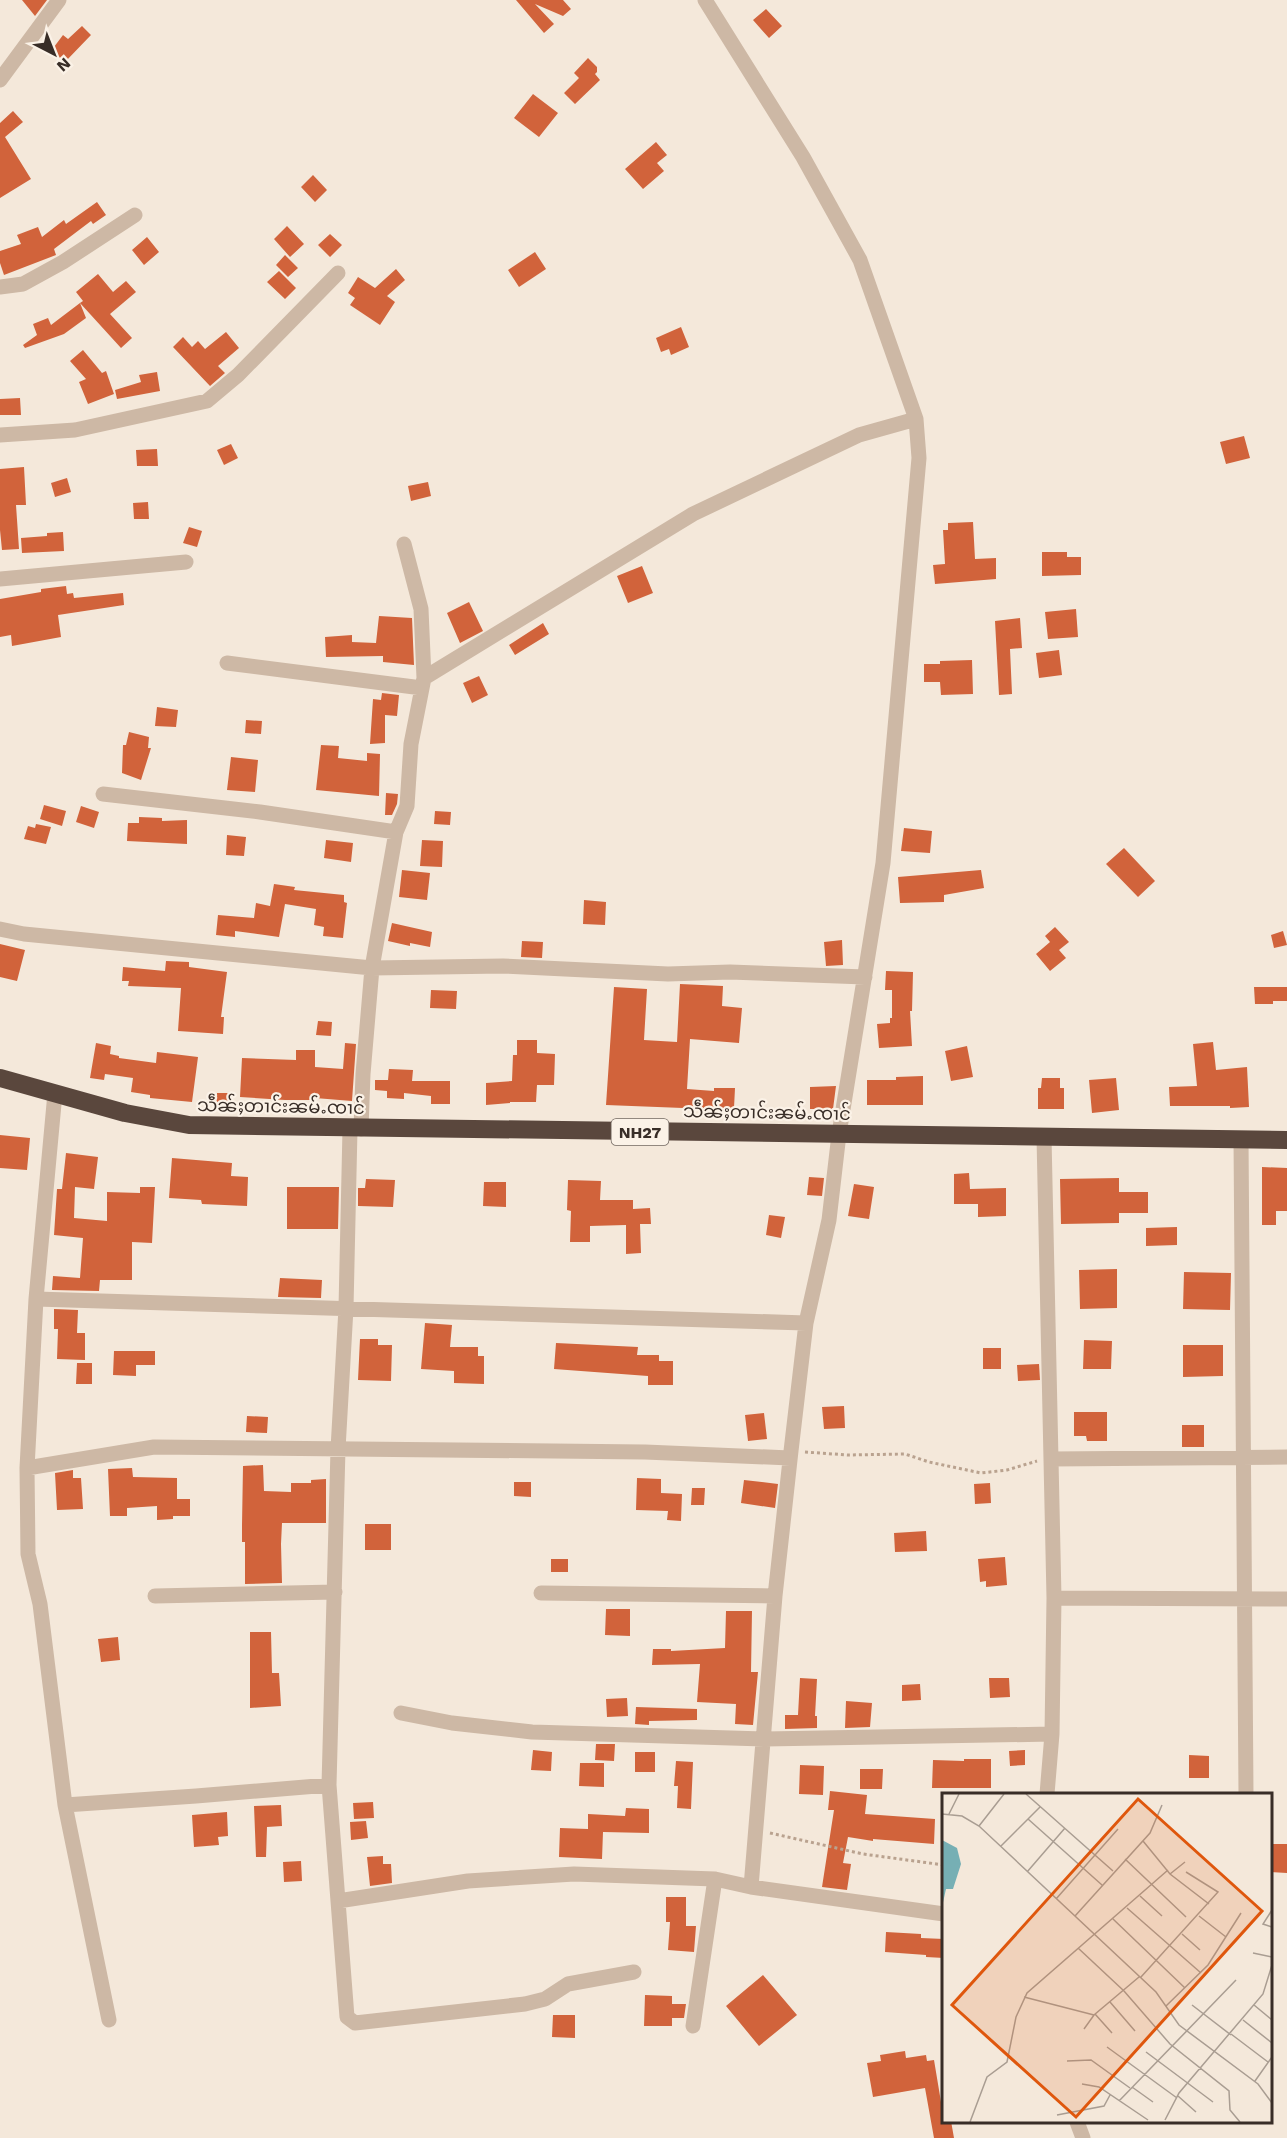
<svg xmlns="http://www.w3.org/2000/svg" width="1287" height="2138" viewBox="0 0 1287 2138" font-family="'Work Sans','Noto Sans Myanmar',sans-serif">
  <rect width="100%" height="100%" fill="#f4e8da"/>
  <!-- building -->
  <path fill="#d1633b" d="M22,0H47L35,16Z
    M516,0H563L571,9L563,16L535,4L554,24L544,33Z
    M766,9L782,26L769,38L753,20Z
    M82,26L91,35L65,62L51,51L63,35L68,39Z
    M588,58L597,67V72L595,74L600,80L575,104L564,93L579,78L574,73Z
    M533,94L558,113L539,137L514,118Z
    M13,111L23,122L5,137L31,179L0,198V123Z
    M656,142L667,155L657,163L664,171L643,189L625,169Z
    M313,175L327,190L315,202L301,187Z
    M97,202L106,215L93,224L91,221L54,249L56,255L4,275L0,263V251L21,244L17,235L38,227L42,237L64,220L66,224Z
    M287,226L304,244L290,257L274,239Z
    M330,234L342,245L330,257L318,245Z
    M147,237L159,252L144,265L132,250Z
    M535,252L546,269L519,287L508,270Z
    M285,255L298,268L288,277L276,265Z
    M396,269L405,280L387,296L395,302L380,325L350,305L355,298L348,293L358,277L375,288Z
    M279,271L296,288L285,299L267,282Z
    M98,274L113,292L126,281L136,292L110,314L132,338L121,348L80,303L83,301L76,292Z
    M80,303L86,318L64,334L25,348L23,345L37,335L33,324L48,318L51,325Z
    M681,327L689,347L671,355L669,349L661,352L656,338Z
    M226,332L239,348L218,366L225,373L210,386L173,347L183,337L192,347L198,341L205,349Z
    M83,350L102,373L106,371L114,394L88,404L79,382L86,379L70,361Z
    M157,372L160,391L117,399L115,390L141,382L139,375Z
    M20,398L21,415H0V399Z
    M1244,436L1250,458L1226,464L1220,442Z
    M231,444L238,458L224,465L217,450Z
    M157,449L158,466H137L136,450Z
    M24,467L26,505H16L19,549L2,550L0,530V469Z
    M67,478L71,492L55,497L51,483Z
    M428,482L431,496L411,501L408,486Z
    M148,502L149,519H134L133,503Z
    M973,522L975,559L996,558V579L935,584L933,565L945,564L943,530H948V523Z
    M189,527L202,531L197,547L183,543Z
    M63,532L64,551L22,553L21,538L47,536V533Z
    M1042,552H1067V557H1081V575L1042,576Z
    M642,566L653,593L628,603L617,576Z
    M66,586L67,594L73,593L74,598L123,593L124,605L58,615L61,637L12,646L11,635L0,637V599L41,592V589Z
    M469,602L483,631L460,643L447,613Z
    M1076,609L1078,637L1048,639L1045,612Z
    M379,616L412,618L414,665L383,662V656L326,657L325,637L352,635V642L376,643Z
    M1020,618L1022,648L1010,649L1012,694L999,695L995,621Z
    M543,623L549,634L515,655L509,645Z
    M1059,650L1062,675L1039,678L1036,653Z
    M972,660L973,694L941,695L940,682H924V664H940V661Z
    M479,676L488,695L472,703L463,683Z
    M382,693L399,695L397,716L385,715V743L370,744L373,699L381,700Z
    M157,707L178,710L176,727L155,726Z
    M246,720L262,721L261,734L245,733Z
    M129,732L149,737L148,748H151L141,780L122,773L123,745H126Z
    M321,745L339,746L338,758L367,761V753L380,754L379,796L316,790Z
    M231,757L258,760L255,792L227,790Z
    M386,793L398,794L397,804L392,815H385Z
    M44,805L66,811L62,826L40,819Z
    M81,806L99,812L94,828L76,822Z
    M435,811L451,812L450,825L434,824Z
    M139,817L162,818V821L187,820V844L127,841L128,823H139Z
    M36,824L51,827L46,844L24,839L28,826L35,828Z
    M904,828L932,831L930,853L901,851Z
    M227,835L246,837L244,856L226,855Z
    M326,840L353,843L351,862L324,858Z
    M422,840L443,841L442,867L420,866Z
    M1124,848L1155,881L1138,897L1106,864Z
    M402,870L430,873L427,900L399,897Z
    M981,870L984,888L944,895V902L900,903L898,877Z
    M274,884L295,887L294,890L344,895V902L347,903L343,938L323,936L324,927L314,925L316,909L285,904L279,937L235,931V937L216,935L218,915L254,918L256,903L270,906Z
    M584,900L606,902L605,925L583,924Z
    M392,923L432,932L430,947L410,943V946L388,941Z
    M1055,927L1069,942L1059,950L1066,958L1050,971L1036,954L1050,942L1045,936Z
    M1283,931L1287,945L1274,948L1271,935Z
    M842,940L843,965L826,966L824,942Z
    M522,941L543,942L542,958L521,957Z
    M0,944L25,950L17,981L0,977Z
    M166,961L189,962V967L227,972L221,1017H224L223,1034L178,1031L181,988L128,986L129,981H122L123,967L165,971Z
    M886,971L913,972L912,1011H910L912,1046L879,1048L877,1024L890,1023V1018H892V990H885Z
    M680,984L723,986L722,1006L742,1008L739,1043L690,1039L687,1089L714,1091V1088H735L734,1108H683L606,1105L614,987L647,989L644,1040L677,1042Z
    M1254,987H1287V1001H1273V1004H1255Z
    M431,990L457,991L456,1009L430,1008Z
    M318,1021L332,1022L331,1036L316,1035Z
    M517,1040H537V1053L555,1054L554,1085H537L536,1102H510V1103L486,1105V1083L512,1081L513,1055H517Z
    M1213,1042L1216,1070L1247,1067L1249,1107L1230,1108V1106H1170L1169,1087L1197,1086L1193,1044Z
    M96,1043L111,1046L110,1054L119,1056V1058L156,1063L157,1052L198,1057L192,1102L150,1098V1095L131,1092L133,1078L105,1074L104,1080L90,1078Z
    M345,1043L356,1044L352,1101L315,1098V1100H285L240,1097L242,1058L296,1060V1050H315V1067L343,1069Z
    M967,1046L973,1077L951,1081L945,1051Z
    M389,1069L413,1070L412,1081H450V1104H431V1096L404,1093V1099L387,1098V1091L375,1090V1080H388Z
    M923,1076V1105H867V1080H896V1077Z
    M1042,1078H1060V1088H1064V1109H1038V1088H1041Z
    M1116,1078L1119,1110L1092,1113L1089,1080Z
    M836,1086L833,1109H810V1087Z
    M217,1093H230L229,1111H216Z
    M0,1135L30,1138L27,1170L0,1168Z
    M66,1153L98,1157L94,1189L75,1187L74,1218L107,1221V1192L140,1193V1187H155L152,1243L132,1242V1280H100L99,1291L52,1290L53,1276L80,1278L83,1238L54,1235L57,1189H62Z
    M172,1158L232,1163L231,1176L248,1177L247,1206L202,1204L201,1200L169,1198Z
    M1262,1167L1287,1168V1211H1276V1225H1262Z
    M969,1173L970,1189L1006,1188V1216L978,1217V1204H954V1174Z
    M809,1177L824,1178L822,1196L807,1195Z
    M1119,1178V1192H1148V1213H1119V1223L1061,1224L1060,1179Z
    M366,1179L395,1180L393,1207L358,1206V1188H365Z
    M568,1180L601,1181L600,1200H633V1209L650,1208L651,1224H640L641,1253L626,1254V1225L590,1226V1242H570L571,1211L567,1210Z
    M484,1182H506V1207L483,1206Z
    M854,1184L874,1187L869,1219L848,1216Z
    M287,1187H339L338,1229H287Z
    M769,1215L785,1217L781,1238L766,1235Z
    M1177,1227V1245L1146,1246V1228Z
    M1117,1269V1308L1080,1309L1079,1270Z
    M1184,1272L1231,1273L1230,1310L1183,1309Z
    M280,1278L322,1280L321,1298L278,1297Z
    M54,1309L78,1310L77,1333H85V1360L57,1359L58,1329H54Z
    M425,1323L452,1325L450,1347H478V1356H484V1384L454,1383V1371L421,1369Z
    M360,1339H378V1345H392L391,1381L358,1380Z
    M1084,1340L1112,1341L1111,1369H1083Z
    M556,1343L638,1347L637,1355H659V1361H673V1385H648V1376L554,1369Z
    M1183,1345H1223V1376L1183,1377Z
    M983,1348H1001V1369H983Z
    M114,1351H155V1365H136V1376L113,1375Z
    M77,1363H92V1384H76Z
    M1039,1364L1040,1380L1018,1381L1017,1365Z
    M844,1406L845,1428L824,1429L822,1407Z
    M1074,1412H1107V1441H1087L1086,1436H1074Z
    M764,1413L767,1439L748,1441L745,1415Z
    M247,1416L268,1417L267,1433L246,1432Z
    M1182,1425H1204V1447H1182Z
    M263,1465L264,1491L291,1492V1483H311V1480L326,1479V1523H282L281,1544L282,1583L245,1584V1542H242V1525L243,1466Z
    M132,1468L133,1477L177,1478V1499H190V1516H173V1519L157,1520V1506L127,1508V1516H110L108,1469Z
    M73,1470V1478H81L83,1509L57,1510L55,1473Z
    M637,1478L661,1479V1493L682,1494L681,1521L667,1520L668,1511L636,1510Z
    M744,1480L778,1484L775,1508L741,1503Z
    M514,1482H531V1497L514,1496Z
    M990,1483L991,1503L975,1504L974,1484Z
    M692,1488H705L704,1505H691Z
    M365,1524H391V1550H365Z
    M926,1531L927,1551L895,1552L894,1533Z
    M1005,1557L1007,1585L986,1587V1581L980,1582L978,1559Z
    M551,1559H568V1572H551Z
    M606,1609H630V1636L605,1635Z
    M726,1611H752L751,1672H758L753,1725L735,1724L736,1704L697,1702L700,1664L652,1665L653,1649H671V1651L725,1648Z
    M250,1632H271L272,1673H279L281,1706L250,1708Z
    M118,1637L120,1660L101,1662L98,1639Z
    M800,1678L817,1679L815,1716H817V1728L785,1729V1715H798Z
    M989,1678H1009L1010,1697L990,1698Z
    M920,1684L921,1700L902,1701V1685Z
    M627,1698L628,1716L607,1717L606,1699Z
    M846,1701L872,1703L870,1727L845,1728Z
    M636,1707L697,1709V1720L649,1721V1725L635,1724Z
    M596,1744H615L614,1761L595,1760Z
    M533,1750L552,1752L551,1771L531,1770Z
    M1025,1750V1765L1010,1766L1009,1751Z
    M635,1752H655V1772H635Z
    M1189,1755L1209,1756V1778H1189Z
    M964,1759H991V1788H932L933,1760L964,1761Z
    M676,1761L693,1762L691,1809L677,1808L678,1786H674Z
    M580,1763H604V1787L579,1786Z
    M800,1765L824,1766L823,1795L799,1794Z
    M860,1769H883L882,1789H860Z
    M830,1791L867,1795L865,1814L935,1819L934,1844L873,1839V1841L848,1837L843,1863L851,1864L847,1890L822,1887L834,1810H828Z
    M373,1802L374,1818L354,1819L353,1803Z
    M281,1805L282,1826L267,1827L266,1857H256L254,1806Z
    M626,1808L649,1809V1833L603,1832L602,1859L559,1857L560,1828L588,1829V1814L625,1816Z
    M227,1812L228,1836L218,1837L219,1845L194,1847L192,1815Z
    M366,1821L368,1838L351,1840L350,1822Z
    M1270,1844H1287V1873L1270,1872Z
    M383,1856V1864H391L392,1883L370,1886L367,1857Z
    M301,1861L302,1881L284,1882L283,1862Z
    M666,1897H686V1926H696L694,1952L668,1950L670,1922H666Z
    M886,1932L921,1934V1938L944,1939V1958L926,1957V1955L885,1952Z
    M763,1975L797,2015L759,2046L726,2006Z
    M645,1995L672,1996V2004H686L684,2018H672V2026H644Z
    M553,2015H575V2038L552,2037Z
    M905,2051L906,2058L926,2055L927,2061L934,2060L941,2102L944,2101V2121H951L954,2138H934L925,2088L873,2097L867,2063L881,2061L880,2055Z"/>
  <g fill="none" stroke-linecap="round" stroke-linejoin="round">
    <!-- path -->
    <path stroke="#b9a28f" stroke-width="3" stroke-dasharray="3 3" stroke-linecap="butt" d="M805,1452L848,1455L905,1454L929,1462L981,1473L1007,1470L1037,1461
      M770,1833L863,1854L944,1865"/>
    <!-- minor -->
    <path stroke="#cdb8a5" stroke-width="15" d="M705,0L803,157L860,260L916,419L919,458L883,863L839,1134L829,1220L806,1323L791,1451L775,1596L751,1887
      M0,80L59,0
      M0,287L23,284L63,262L135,215
      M0,435L75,430L207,401L238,375L338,273
      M0,579L186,562
      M227,663L422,688
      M424,678L693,514L859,435L916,419
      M103,794L260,812L396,832
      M0,929L24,934L372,968L503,966L668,974L730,972L865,977
      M55,1093L36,1299L27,1468L28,1554L40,1604L65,1805L109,2020
      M350,1129L346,1308L338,1449L329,1785L347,2017L355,2023L525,2004L545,1999L568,1984L634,1972
      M361,1129L363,1074L372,968L396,832L407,806L411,744L424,678L421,609L404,544
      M1044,1137L1054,1598L1052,1734L1047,1794
      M1241,1139L1246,1794
      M36,1299L806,1323
      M1051,1459L1287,1457
      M27,1468L154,1447L645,1452L790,1458
      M541,1593L775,1596
      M155,1596L335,1592
      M1054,1598L1287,1599
      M401,1713L452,1723L532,1732L765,1739L1052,1734
      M65,1805L196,1796L329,1785
      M338,1901L468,1881L574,1874L715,1879L751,1887L944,1914
      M693,2026L715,1879
      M1077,2122L1083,2138"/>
    <!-- highway -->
    <path stroke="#5a473d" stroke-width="18" d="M0,1078L125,1113L189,1125L1287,1140"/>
  </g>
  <g text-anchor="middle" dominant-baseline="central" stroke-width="4.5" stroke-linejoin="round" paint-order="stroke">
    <!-- shield labels -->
    <rect fill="#fbf2e7" stroke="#726861" stroke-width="1.5" x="611.5" y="1119" width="57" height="26" rx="4.5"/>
    <g font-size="16" font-weight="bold" fill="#382d27">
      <text x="640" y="1132">NH27</text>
    </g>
    <!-- street labels -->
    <g font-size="18" fill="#382d27" stroke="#fbf2e7">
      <text transform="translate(281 1106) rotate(1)">သဵၼ်ႈတၢင်းၼမ်ႉၸၢင်</text>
      <text transform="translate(767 1112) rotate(1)">သဵၼ်ႈတၢင်းၼမ်ႉၸၢင်</text>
    </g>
  </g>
  <!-- overview -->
  <g transform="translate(942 1793)">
    <rect width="330" height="330" fill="#f4e8da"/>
    <path d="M0,47L15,55L19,71L11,96H4L0,114Z" fill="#76afb4"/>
    <path fill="none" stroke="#a99d92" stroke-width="1.5" d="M84,1L171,78M0,21L20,23L37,33L214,199L237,232L316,291L330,310M7,21L17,1M86,26L160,92M37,33L62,1M201,48L228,81L267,111M59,53L98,14M183,66L244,124M85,79L123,35M228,81L243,69M198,103L220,123M114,106L176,36M185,115L259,180M330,117L321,131L330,134M133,123L208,40L220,12M257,123L284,144M171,126L243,195M240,141L258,157M136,155L182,198L228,251L287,298L288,317L298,329M311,160L330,164M199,184L276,99L244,79M82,204L152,222M168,209L193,238M250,212L289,242M312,212L330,227M224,213L266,172L299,120M153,221L170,240M301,227L330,250M142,236L152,222L197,184M289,241L326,269M165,254L235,305M204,259L271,309M125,268L149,267L188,295M313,288L330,264M140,291L157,294L206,327M190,294L211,309M236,303L254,319M177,308L294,187M115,322L162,313L168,302M223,327L237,300L321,201L330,172M28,329L45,284L65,269L74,224L85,200L226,77"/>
    <path fill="#df570d" fill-opacity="0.15" stroke="#df570d" stroke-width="3" d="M196,6L320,118L134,324L10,212Z"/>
    <rect width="330" height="330" fill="none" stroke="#382d27" stroke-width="3"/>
  </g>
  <!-- north arrow -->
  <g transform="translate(54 54) rotate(138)" stroke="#fbf2e7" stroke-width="4.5" paint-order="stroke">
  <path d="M0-4.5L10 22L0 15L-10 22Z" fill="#382d27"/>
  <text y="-9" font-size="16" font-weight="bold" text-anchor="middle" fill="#382d27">N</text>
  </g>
</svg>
